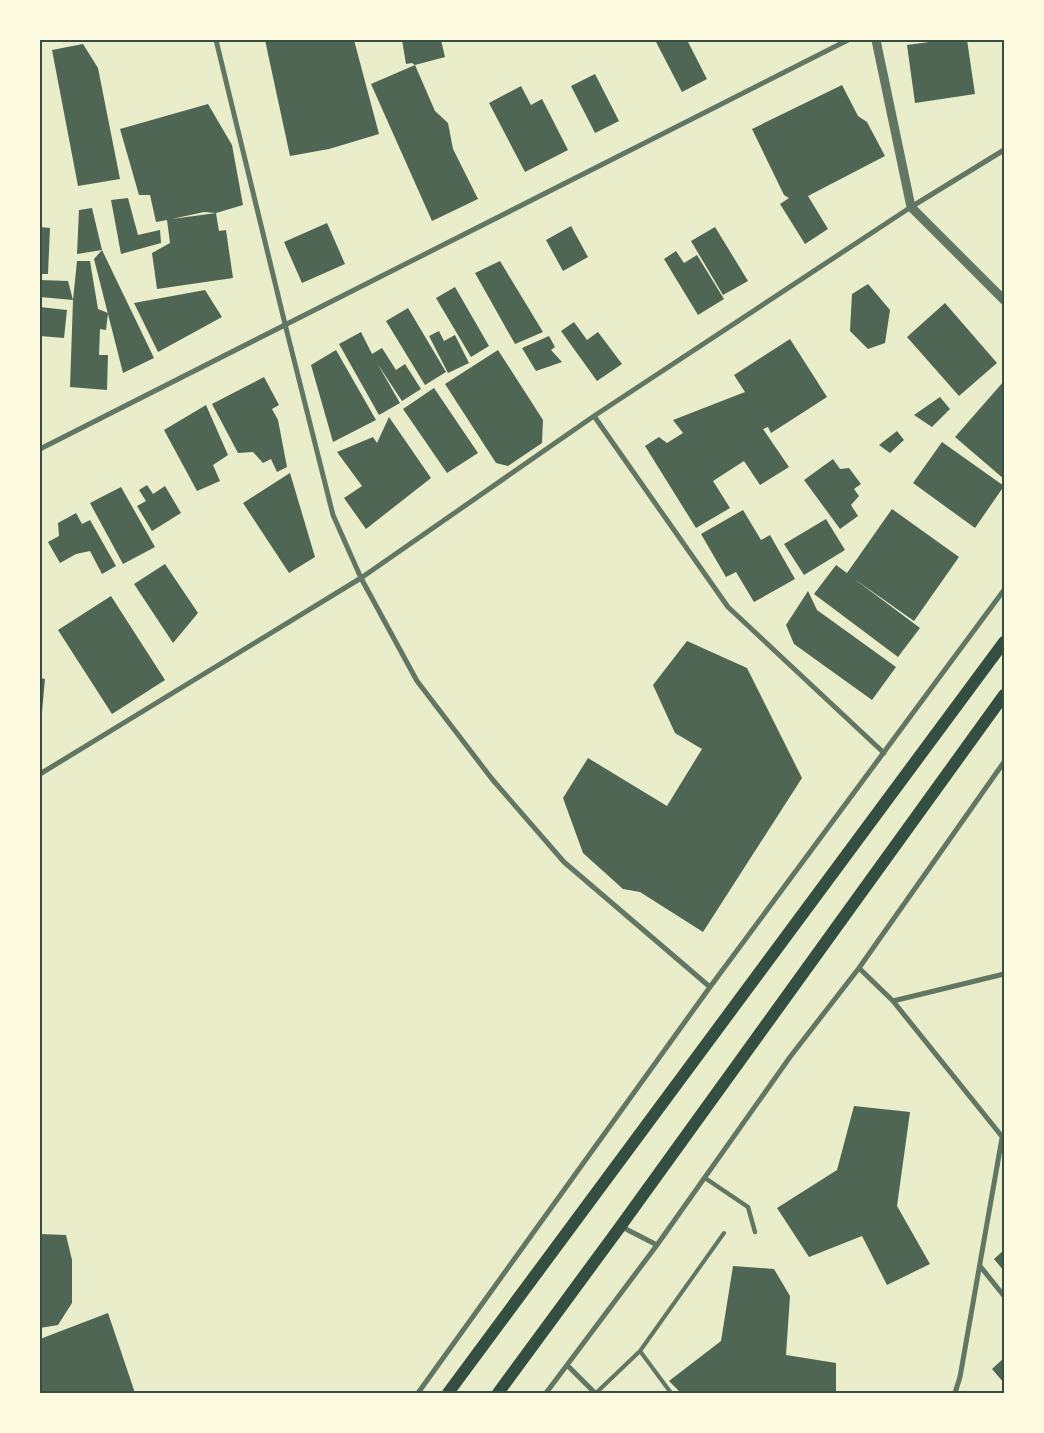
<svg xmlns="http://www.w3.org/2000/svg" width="1044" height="1433" viewBox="0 0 1044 1433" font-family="Roboto,sans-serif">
  <rect width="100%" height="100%" fill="#e9edc9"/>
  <!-- building -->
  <path fill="#4f6655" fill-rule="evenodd" d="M265,40H354L379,134L329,149L290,156Z
    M402,40H441L445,57L415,65L412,63L406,64Z
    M655,40H687L707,79L682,92Z
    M944,40H967L975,94L915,103L907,45Z
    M83,44L98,68L120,179L78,186L52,50Z
    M415,65L435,111L448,123L453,149L478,199L432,221L371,84Z
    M595,74L619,121L595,133L571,86Z
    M842,85L858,116L867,122L885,156L808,196L828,229L805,244L780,204L789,198L784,195L752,129Z
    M521,86L531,105L542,99L568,150L525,172L489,103Z
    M208,104L232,145L243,205L216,213L219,231L226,230L233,278L157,289L152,253L170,243L167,220L156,222L150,195H139L120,129ZM204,212L216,213L172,219Z
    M128,198L138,235L160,230L161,243L121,254L111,200Z
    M92,208L102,250L77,254L79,210Z
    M327,223L345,264L302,283L284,242Z
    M571,226L588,257L563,271L546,240Z
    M40,227L50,228L48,274H40Z
    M715,227L748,281L723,295L691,241Z
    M102,250L154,358L123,373L94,259Z
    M676,251L684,263L697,255L724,299L698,315L664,259Z
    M77,261H90L98,309L108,313L106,330L100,329L99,355H108L107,390L70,387L73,300L40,297V280L68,281L73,300Z
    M500,261L543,332L515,344L475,273Z
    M868,284L890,310L885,343L868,349L850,331L852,294Z
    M455,287L489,346L471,357L436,298Z
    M205,290L222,317L158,352L134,303Z
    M945,303L997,363L959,396L907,337Z
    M40,307L67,310L64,338L40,336Z
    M408,308L446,372L425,385L386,321Z
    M574,322L587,340L598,332L622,364L597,381L561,331Z
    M439,331L444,341L455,335L469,363L448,373L429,336Z
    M361,332L372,354L382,348L396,370L405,364L421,389L402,401L377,363L400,403L379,415L339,344Z
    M549,336L555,347L551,350L562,362L536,371L522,348Z
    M790,339L827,397L771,433L768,427L763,429L789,467L760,485L744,461L713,481L730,508L696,528L645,446L659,437L667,443L683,433L673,420L745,392L734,375Z
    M336,350L376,420L333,442L311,365Z
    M498,350L543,420L542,443L508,466L496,463L445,384Z
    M264,377L279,405L272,409L278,420L287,467L277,472L271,459L263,463L253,452L238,453L212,404Z
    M1004,381V479L955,437Z
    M434,388L478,453L447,473L403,409Z
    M940,397L950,409L932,427L914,415Z
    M206,405L228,455L213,465L220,481L197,491L164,430Z
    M389,417L431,478L366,529L344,498L362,486L337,452L373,437L377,443Z
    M897,431L904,440L890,453L879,445Z
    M942,442L1004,486L975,528L913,483Z
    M833,459L840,469L849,468L861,484L854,489L859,496L851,505L858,516L840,529L804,480Z
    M290,473L315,557L289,573L243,503Z
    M147,485L153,494L165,486L181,513L152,531L137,506L146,501L139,490Z
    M121,487L155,547L123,564L90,503Z
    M892,509L959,557L914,621L853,578L920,628L898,657L814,594L836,565L847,573Z
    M743,510L761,540L770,535L795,579L754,602L736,572L726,577L701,534Z
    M76,513L82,524L90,520L116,566L102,574L90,551L76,554L60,563L48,542L59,536L58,523Z
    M826,519L845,550L804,575L784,544Z
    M165,564L198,613L173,643L134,584Z
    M808,591L817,610L896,667L872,700L794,644L786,625Z
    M111,596L165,680L112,714L58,630Z
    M687,641L747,668L802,778L703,932L640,892L623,889L583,853L563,798L588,758L667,806L702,749L675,733L653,685Z
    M40,678L45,679L42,712H40Z
    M854,1106L910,1112L897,1206L930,1264L887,1285L862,1236L809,1257L777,1208L837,1170Z
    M40,1234L66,1235L72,1260V1303L58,1325L40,1328Z
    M1004,1250V1271L994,1259Z
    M733,1266L774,1269L790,1296L786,1355L836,1363V1393H681L669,1381L721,1341Z
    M108,1313L135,1393H40V1339Z
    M1004,1358V1383L992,1369Z"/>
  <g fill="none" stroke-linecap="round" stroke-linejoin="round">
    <!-- service -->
    <path stroke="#617663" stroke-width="4" d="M640,1351L724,1233
      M596,1393L640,1351L671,1393"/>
    <!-- pedestrian -->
    <path stroke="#617663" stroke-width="4.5" d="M705,1178L748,1207L755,1232"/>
    <!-- minor -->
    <path stroke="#617663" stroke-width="5" d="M216,40L285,324L333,515L361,578L417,681L492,779L564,862L710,987
      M594,416L728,607L884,753
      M40,449L848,40
      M40,774L361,578L594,416L911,207L1004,150
      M859,968L893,1001L1004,1139
      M893,1001L1004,974
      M622,1227L657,1245
      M980,1266L1004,1296
      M568,1366L595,1393
      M418,1393L710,987L1004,590
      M546,1393L657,1245L790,1057L859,968L1004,762
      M955,1393L960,1377L1002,1138"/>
    <!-- tertiary -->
    <path stroke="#617663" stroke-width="9" d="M876,40L911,207L1004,300"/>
    <!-- primary -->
    <path stroke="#344e41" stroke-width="12" d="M448,1393L1004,642
      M498,1393L620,1227L1004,695"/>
  </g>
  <!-- border -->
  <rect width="1044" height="1433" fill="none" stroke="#fefae0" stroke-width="82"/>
  <rect x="41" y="41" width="962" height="1351" fill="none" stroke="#344e41" stroke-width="2"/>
</svg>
